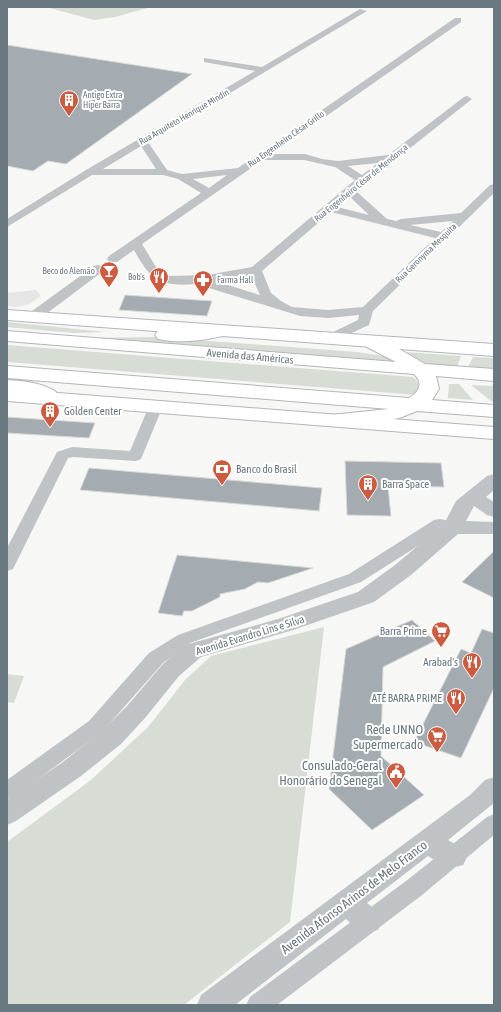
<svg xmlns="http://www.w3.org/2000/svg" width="501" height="1012" viewBox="0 0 501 1012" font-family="'Asap Condensed',sans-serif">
  <rect width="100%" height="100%" fill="#f7f7f5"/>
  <!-- built -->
  <path fill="#e5e6e5" d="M36,290L41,296L30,304L18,307L7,306V293Z"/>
  <!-- green -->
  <path fill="#d7dcd5" d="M46,7H151L115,17L94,20Z
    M7,322L106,332L73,333L7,327Z
    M155,337L357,352L384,356L392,361L90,338Z
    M7,345L413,377C420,383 419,387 417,395L7,362Z
    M405,352L461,356L457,367L427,364Z
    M473,357L494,358V369L468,367Z
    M449,384H459L473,400L448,398Z
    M471,385L494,386V402L491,401Z
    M324,627L290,922L184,1005H7V842L91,780L148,727L185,680L211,656Z
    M7,674L24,676L14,703L7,702Z"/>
  <!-- building -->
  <path fill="#a5acb1" stroke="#d9d9d7" d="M7,45L192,74L66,164L48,161L33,171L7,166Z
    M125,295L212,301L207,316L119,310Z
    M7,417L95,423L89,438L7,433Z
    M345,461L441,463L444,487L388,486L391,516L347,515Z
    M89,468L322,488L319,511L80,490Z
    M494,551V598L462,582Z
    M177,555L313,568L268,583L258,582L245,589L220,594V597L192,611H184L182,616L158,613Z
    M412,620L435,641L383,667L381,756L424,795L372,830L329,789L346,649Z
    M482,629L494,633V688L461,758L414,742L461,649L471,653Z"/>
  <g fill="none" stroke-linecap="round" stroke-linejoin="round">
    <defs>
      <path id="secondary" d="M7,310L494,344V356L7,320Z
        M7,389L494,427V439L7,401Z"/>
      <path id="trunk" d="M221,326L227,327L230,331L227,335C206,340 180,344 158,339L155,335L158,331L164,330L186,331Z
        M7,331L396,362L367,347L365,343L367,339L374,337L387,342L425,364L494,369V381L436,376L439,389L432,400L494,405V417L417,411L402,417L384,422L328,426L321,424L318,420L321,416L389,409L7,378V366L409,398C419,392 424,384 414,374L7,341Z
        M7,380C24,381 51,383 62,398L59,402L52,404L25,393L7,392Z"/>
    </defs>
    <!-- secondary casing -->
    <use href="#secondary" stroke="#b2b7ba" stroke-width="2"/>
    <!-- trunk casing -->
    <use href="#trunk" stroke="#b3b6b9" stroke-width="2"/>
    <!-- minor -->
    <path fill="#bfc3c6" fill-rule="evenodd" d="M360,9L367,11L148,142L167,170L182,174L238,168L455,18H461V22L272,154H305L322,159L338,161L388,155L464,97L467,96L472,99L356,191L387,219L396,221L401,219L461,213L490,185L494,184V193L373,311L369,325L330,343L325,342L323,339L325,336L358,320L359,315L328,318L300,316L196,284C161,287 150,280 134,250L117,262H109L107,259L109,256L201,193L178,179L163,175H92L7,227V219L86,170L255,71L204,62V58L262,67ZM141,146L156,169H103ZM263,160H304L335,167L355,180L252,267L207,275L170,276L163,273L156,267L142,244ZM378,163L362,175L348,166ZM227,175L209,188L193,179ZM349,196L369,215L337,207ZM331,212L435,238L363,307L328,310L292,307L281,301L271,293L262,271ZM453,221L441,232L410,225ZM251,275L260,295L215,281Z
      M98,265L102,266L104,269L102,272L38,320H28L27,317L28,314L94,266Z
      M156,402L161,403L163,406L141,459L136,461L73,457L68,458L15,565L13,569L7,571V548L57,452L72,447L130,451L149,406L151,403Z
      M440,519L459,523L461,527L459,531L453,532L443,530L361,582L190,643L163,663L103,731L14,797L7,799V780L89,721L149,653L178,635L349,574L434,520Z
      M494,814V835L422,895L277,1005H246L250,997L406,881L487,817Z"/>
    <!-- tertiary -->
    <path fill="#bfc3c6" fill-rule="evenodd" d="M494,474V490L486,497L494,502V517L487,515L474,506L466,521L494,522V534H458L411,575L374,602L293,630L201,657L179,676L145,718L121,744L81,776L16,821L7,825V800L63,762L103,730L127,706L163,664L185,645L278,619L358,592L395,565L444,524L456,501L487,476Z
      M494,777V803L448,840L463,849L467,857L463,865C447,870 441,864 428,856L367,903L378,912L382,921L378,930C362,935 358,930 346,919L235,1005H197L201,995L470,795L485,780Z"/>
    <!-- secondary -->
    <use href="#secondary" fill="#fff" fill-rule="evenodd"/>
    <!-- trunk -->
    <use href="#trunk" fill="#fff" fill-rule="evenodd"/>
  </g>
  <!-- icons -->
  <defs>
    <symbol id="building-pin" viewBox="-11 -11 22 30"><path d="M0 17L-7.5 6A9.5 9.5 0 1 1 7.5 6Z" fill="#cc5b40" stroke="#fff"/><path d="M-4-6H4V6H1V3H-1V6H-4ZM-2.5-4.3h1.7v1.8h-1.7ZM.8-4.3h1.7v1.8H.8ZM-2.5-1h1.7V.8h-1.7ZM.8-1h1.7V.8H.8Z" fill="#fff"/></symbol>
    <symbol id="bar-pin" viewBox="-11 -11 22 30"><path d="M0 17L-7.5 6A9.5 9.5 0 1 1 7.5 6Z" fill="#cc5b40" stroke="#fff"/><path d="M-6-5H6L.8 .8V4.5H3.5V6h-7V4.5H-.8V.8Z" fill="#fff"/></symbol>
    <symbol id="restaurant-pin" viewBox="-11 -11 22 30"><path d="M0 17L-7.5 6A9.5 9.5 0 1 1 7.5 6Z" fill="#cc5b40" stroke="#fff"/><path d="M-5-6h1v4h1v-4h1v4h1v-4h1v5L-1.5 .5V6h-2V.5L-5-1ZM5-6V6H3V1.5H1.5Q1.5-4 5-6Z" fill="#fff"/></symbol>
    <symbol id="pharmacy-pin" viewBox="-11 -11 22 30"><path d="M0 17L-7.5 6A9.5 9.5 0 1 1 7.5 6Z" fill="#cc5b40" stroke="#fff"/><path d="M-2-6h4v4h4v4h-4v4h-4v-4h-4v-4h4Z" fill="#fff"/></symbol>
    <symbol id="bank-pin" viewBox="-11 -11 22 30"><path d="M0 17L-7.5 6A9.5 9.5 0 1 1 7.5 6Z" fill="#cc5b40" stroke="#fff"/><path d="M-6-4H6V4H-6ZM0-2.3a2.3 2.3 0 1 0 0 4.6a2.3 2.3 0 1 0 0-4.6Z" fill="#fff"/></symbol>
    <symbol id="supermarket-pin" viewBox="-11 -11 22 30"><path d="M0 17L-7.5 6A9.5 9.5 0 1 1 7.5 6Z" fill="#cc5b40" stroke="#fff"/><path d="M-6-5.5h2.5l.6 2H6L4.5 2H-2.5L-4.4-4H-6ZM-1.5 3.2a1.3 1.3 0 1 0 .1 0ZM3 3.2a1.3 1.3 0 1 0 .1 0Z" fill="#fff"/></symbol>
    <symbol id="civic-pin" viewBox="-11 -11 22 30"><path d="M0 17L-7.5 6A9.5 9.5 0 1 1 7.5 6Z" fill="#cc5b40" stroke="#fff"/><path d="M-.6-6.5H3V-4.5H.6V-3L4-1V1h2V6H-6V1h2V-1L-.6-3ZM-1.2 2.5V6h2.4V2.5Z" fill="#fff"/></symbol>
  </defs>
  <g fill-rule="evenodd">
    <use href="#building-pin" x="58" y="89" width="22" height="30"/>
    <use href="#bar-pin" x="98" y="260" width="22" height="30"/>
    <use href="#restaurant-pin" x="148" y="266" width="22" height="30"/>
    <use href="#pharmacy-pin" x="192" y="269" width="22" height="30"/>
    <use href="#building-pin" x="39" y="400" width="22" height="30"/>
    <use href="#bank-pin" x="211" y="458" width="22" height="30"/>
    <use href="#building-pin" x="357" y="473" width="22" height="30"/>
    <use href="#supermarket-pin" x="430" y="620" width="22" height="30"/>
    <use href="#restaurant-pin" x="461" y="651" width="22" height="30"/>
    <use href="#restaurant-pin" x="445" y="687" width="22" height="30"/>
    <use href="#supermarket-pin" x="426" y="725" width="22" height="30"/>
    <use href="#civic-pin" x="385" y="761" width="22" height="30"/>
  </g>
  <g text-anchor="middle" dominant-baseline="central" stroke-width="4" stroke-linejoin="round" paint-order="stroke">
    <!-- far-poi labels -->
    <g font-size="9" fill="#6a7882" stroke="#fff" text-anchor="start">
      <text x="83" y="95">Antigo Extra<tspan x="83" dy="10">Hiper Barra</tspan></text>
      <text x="95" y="271" text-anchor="end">Beco do Alemão</text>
      <text x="145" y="277" text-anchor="end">Bob's</text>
      <text x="217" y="280">Farma Hall</text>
    </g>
    <!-- far-street labels -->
    <g font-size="9" fill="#6a7882" stroke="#fff">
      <text transform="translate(184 117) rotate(-30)">Rua Arquiteto Henrique Mindin</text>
      <text transform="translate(286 139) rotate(-35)">Rua Engenheiro César Grillo</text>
      <text transform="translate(361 183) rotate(-39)">Rua Engenheiro César de Mendonça</text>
      <text transform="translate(426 253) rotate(-44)">Rua Geronyma Mesquita</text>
    </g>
    <!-- street labels -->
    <g font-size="11" fill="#6a7882" stroke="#fff">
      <text transform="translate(250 356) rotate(5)">Avenida das Américas</text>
      <text transform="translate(250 635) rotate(-17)">Avenida Evandro Lins e Silva</text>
    </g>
    <!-- poi labels -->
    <g font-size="11" fill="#6a7882" stroke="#fff" text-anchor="start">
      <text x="64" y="411">Golden Center</text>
      <text x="236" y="469">Banco do Brasil</text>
      <text x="382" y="484">Barra Space</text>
      <text x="427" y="631" text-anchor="end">Barra Prime</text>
      <text x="458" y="662" text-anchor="end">Arabad's</text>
      <text x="442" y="698" text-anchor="end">ATÉ BARRA PRIME</text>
    </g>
    <!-- near-poi labels -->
    <g font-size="13" fill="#6a7882" stroke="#fff" text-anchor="end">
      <text x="423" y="729">Rede UNNO<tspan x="423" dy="15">Supermercado</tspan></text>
      <text x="382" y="765">Consulado-Geral<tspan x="382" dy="15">Honorário do Senegal</tspan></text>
    </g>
    <!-- near-street labels -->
    <g font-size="13" fill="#6a7882" stroke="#fff">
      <text transform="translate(354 897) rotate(-37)">Avenida Afonso Arinos de Melo Franco</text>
    </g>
  </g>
  <!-- border -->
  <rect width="501" height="1012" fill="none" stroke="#6a7882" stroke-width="16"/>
</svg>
